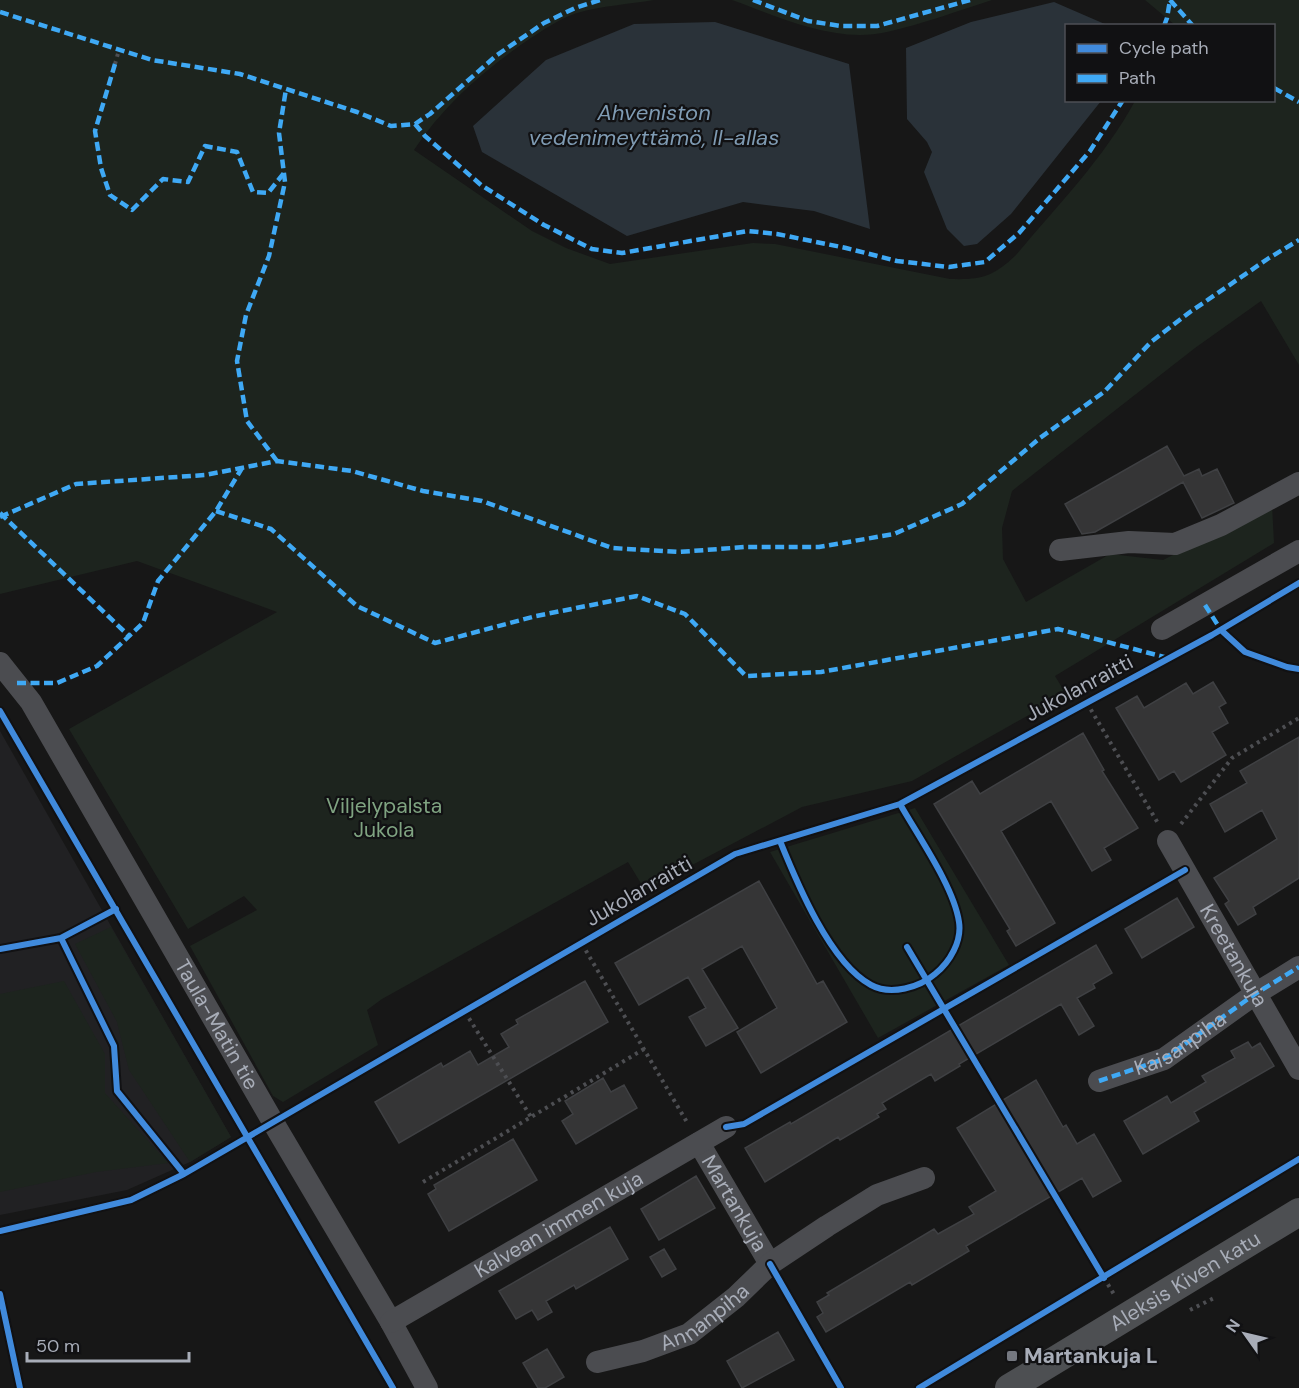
<svg xmlns="http://www.w3.org/2000/svg" width="1299" height="1388" viewBox="0 0 1299 1388" font-family="'DM Sans',sans-serif">
  <rect width="100%" height="100%" fill="#171717"/>
  <!-- built -->
  <path fill="#212123" d="M0,731L231,1137L190,1162L127,1190L0,1215Z"/>
  <!-- green -->
  <path fill="#1d241e" d="M0,0H654C629,4 602,6 577,13C558,19 542,31 525,42C482,72 443,106 414,150L532,231L566,248L610,264L753,243L775,244L950,279C981,280 993,277 1016,255C1058,205 1104,158 1135,101L1274,100V26L1175,25L1145,0H1299V365L1261,301L1195,348L1012,491L1002,528L1003,559L1026,602L1110,554L1163,560L1272,505L1274,543L1055,676L1066,694L912,781L802,807L645,890L628,862L382,999L367,1010L378,1045L283,1102L273,1096L190,946L257,910L244,896L188,929L69,729L277,612L137,561L0,594Z
    M732,0H992C958,11 922,24 887,32C835,44 779,17 732,0Z
    M915,808L1009,965L878,1038L770,852Z
    M111,927L231,1137L190,1162L129,1070L117,1022L75,944Z
    M64,981L105,1054V1093L168,1163L96,1172L0,1192V994Z"/>
  <!-- water -->
  <path fill="#2a3239" d="M1054,2L1107,25L1066,26V100L1101,101L1011,214L977,244L964,246L947,229L924,172L932,152L927,142L907,119L906,48L971,22Z
    M715,22L849,64L870,229L814,211L743,202L627,236L482,152L473,126L546,60L634,24Z"/>
  <!-- building -->
  <path fill="#353536" stroke="#3f4043" stroke-width="1.5" d="M1167,446L1184,476L1199,469L1202,476L1217,469L1234,503L1202,518L1183,482L1095,532L1082,534L1065,504Z
    M1213,682L1226,703L1219,707L1228,723L1212,732L1226,755L1181,782L1174,771L1159,780L1116,708L1137,696L1144,708L1186,683L1193,694Z
    M1083,733L1104,770L1102,771L1138,828L1104,848L1111,860L1092,871L1051,801L1001,831L1055,923L1016,946L1007,931L1010,929L934,804L972,781L980,794Z
    M1299,737V878L1253,907L1256,914L1238,925L1225,904L1229,901L1214,878L1277,839L1262,810L1225,832L1210,804L1247,783L1240,771Z
    M759,881L817,984L823,981L847,1022L761,1073L737,1032L777,1008L742,946L702,969L738,1028L706,1046L689,1017L706,1008L688,977L639,1005L615,963Z
    M1177,898L1194,927L1142,958L1125,929Z
    M1096,945L1112,973L1093,984L1095,988L1077,998L1094,1026L1079,1035L1061,1004L959,1064L960,1066L935,1081L931,1074L882,1103L886,1109L877,1114L879,1117L840,1140L838,1137L765,1182L745,1148L790,1122L791,1124Z
    M585,981L608,1022L399,1143L375,1102L441,1063L443,1067L470,1051L478,1065L509,1047L501,1034L518,1024L516,1020Z
    M1248,1042L1252,1048L1260,1043L1274,1066L1194,1112L1199,1121L1143,1154L1124,1121L1167,1096L1171,1103L1206,1082L1202,1076L1235,1058L1231,1051Z
    M603,1078L611,1092L624,1085L637,1108L576,1144L562,1121L573,1114L565,1101Z
    M1036,1080L1063,1127L1066,1125L1077,1144L1094,1134L1121,1181L1093,1197L1082,1178L966,1246L969,1251L912,1285L910,1282L826,1332L817,1317L823,1313L817,1302L829,1295L827,1293L934,1229L938,1234L974,1214L969,1207L996,1191L957,1128Z
    M513,1139L537,1180L449,1231L428,1194L436,1189L434,1185Z
    M696,1176L715,1208L659,1240L641,1209Z
    M610,1227L628,1259L576,1289L574,1285L546,1301L552,1312L538,1320L532,1310L516,1319L499,1291Z
    M664,1249L676,1269L662,1277L650,1257Z
    M778,1332L794,1360L742,1388L727,1361Z
    M547,1349L564,1377L545,1388H538L523,1363Z"/>
  <g fill="none" stroke-linecap="round" stroke-linejoin="round">
    <!-- path -->
    <path stroke="#4d4e52" stroke-width="4" stroke-dasharray="3 4.5" stroke-linecap="butt" d="M115,64L119,50
      M1087,703L1159,825
      M1181,824L1232,758L1299,718
      M582,944L688,1124
      M465,1012L531,1117
      M423,1182L644,1049
      M1104,1278L1115,1296
      M1190,1310L1214,1298"/>
    <!-- minor -->
    <g stroke="#4b4c50" stroke-width="22">
      <path d="M1060,550L1129,542L1175,544L1221,525L1299,483"/>
      <path d="M1162,629L1299,551"/>
      <path id="s1" d="M0,663L31,702L277,1129L391,1322L427,1388"/>
      <path id="s2" d="M1168,841L1299,1069"/>
      <path d="M1099,1081L1164,1059L1255,994L1299,967"/>
      <path id="s3" d="M699,1143L770,1264"/>
      <path id="s4" d="M391,1322L726,1127"/>
      <path id="s5" d="M597,1362L643,1351L689,1334L736,1297L770,1264L827,1226L877,1195L924,1178"/>
    </g>
    <!-- major -->
    <path stroke="#4d4f52" stroke-width="28" id="s6" d="M1009,1388L1299,1212"/>
    <!-- quiet -->
    <g stroke="#3fa9f5" stroke-width="4.5" stroke-dasharray="9 4.5" stroke-linecap="butt">
      <path d="M753,0L808,21L841,26H877L970,0"/>
      <path d="M1170,0L1193,26"/>
      <path d="M0,12L152,60L240,74L357,112L391,126L415,124L430,114L497,55L544,23L575,8L600,0"/>
      <path d="M1164,26L1167,18L1170,0"/>
      <path d="M115,64L95,131L101,168L110,195L132,210L163,179L188,182L205,146L237,152L253,192L268,193L284,173"/>
      <path d="M1274,88L1299,102"/>
      <path d="M415,124L425,136L481,185L544,225L592,249L622,253L748,231L777,234L846,248L897,261L949,267L985,262L1019,233L1090,151L1123,100"/>
      <path d="M277,461L247,421L237,361L246,315L269,256L285,182L279,133L286,89"/>
      <path d="M216,511L271,529L357,606L435,643L536,616L637,596L685,614L746,676L821,672L1058,629L1168,658"/>
      <path d="M0,513L129,636"/>
      <path d="M0,517L76,484L205,475L277,461L352,471L423,491L482,501L612,548L679,552L745,547H819L894,534L962,504L1040,438L1104,392L1151,342L1190,312L1269,258L1299,240"/>
      <path d="M1205,605L1221,630"/>
      <path d="M17,683H57L97,666L143,623L158,581L216,511L242,468"/>
      <path id="s7" d="M1099,1081L1164,1059L1255,994L1299,967"/>
    </g>
    <defs>
      <path id="cycleway" d="M1221,630L1245,652L1287,667L1299,669
        M0,711L393,1388
        M780,841C797,883 830,963 871,985C891,996 920,987 935,974C950,962 962,941 959,922C954,887 918,836 900,804
        M61,938L114,1046L117,1091L184,1174
        M907,947L1104,1278
        M0,949L61,938L116,909
        M726,1127L744,1124L1185,870
        M0,1231L131,1200L184,1174L735,854L900,804L1212,635L1299,583
        M770,1264L841,1388
        M0,1294L20,1388
        M919,1388L1299,1159"/>
    </defs>
    <!-- cycleway casing -->
    <use href="#cycleway" stroke="#111113" stroke-width="10"/>
    <!-- cycleway -->
    <use href="#cycleway" stroke="#408adc" stroke-width="6"/>
  </g>
  <!-- markers -->
  <rect fill="#757880" stroke="#111113" stroke-width="2" x="1006" y="1350" width="12" height="12" rx="3"/>
  <g text-anchor="middle" dominant-baseline="central" stroke-width="4.5" stroke-linejoin="round" paint-order="stroke">
    <!-- street labels -->
    <g font-size="21" fill="#a8adb8" stroke="#111113">
      <text transform="translate(1079 688) rotate(-28)">Jukolanraitti</text>
      <text transform="translate(639 891) rotate(-30)">Jukolanraitti</text>
      <text stroke="none"><textPath href="#s2" startOffset="132">Kreetankuja</textPath></text>
      <text stroke="none"><textPath href="#s1" startOffset="422">Taula-Matin tie</textPath></text>
      <text stroke="none"><textPath href="#s7" startOffset="90">Kaisanpiha</textPath></text>
      <text stroke="none"><textPath href="#s3" startOffset="70">Martankuja</textPath></text>
      <text stroke="none"><textPath href="#s4" startOffset="194">Kalvean immen kuja</textPath></text>
      <text stroke="none"><textPath href="#s6" startOffset="206">Aleksis Kiven katu</textPath></text>
      <text stroke="none"><textPath href="#s5" startOffset="118">Annanpiha</textPath></text>
    </g>
    <!-- park labels -->
    <g font-size="21" fill="#7fa381" stroke="#111113">
      <text x="384" y="806">Viljelypalsta<tspan x="384" dy="24">Jukola</tspan></text>
    </g>
    <!-- poi labels -->
    <g font-size="21" font-weight="bold" fill="#a8adb8" stroke="#111113" text-anchor="start">
      <text x="1024" y="1356">Martankuja L</text>
    </g>
    <!-- water labels -->
    <g font-size="22" font-style="italic" fill="#7f9bb3" stroke="#111113">
      <text x="654" y="112">Ahveniston<tspan x="654" dy="25">vedenimeyttämö, II-allas</tspan></text>
    </g>
  </g>
  <!-- legend -->
  <rect x="1065" y="24" width="210" height="78" fill="#111113" stroke="#4d4f55" stroke-width="1.5"/>
  <rect x="1077" y="44" width="30" height="9" fill="#408adc" stroke="#4d4f55" stroke-width="1.5"/>
  <text x="1119" y="54" font-size="18" fill="#a8adb8">Cycle path</text>
  <rect x="1077" y="74" width="30" height="9" fill="#3fa9f5" stroke="#4d4f55" stroke-width="1.5"/>
  <text x="1119" y="84" font-size="18" fill="#a8adb8">Path</text>
  <!-- north arrow -->
  <g transform="translate(1245 1334) rotate(304)" stroke="#111113" stroke-width="4.5" paint-order="stroke">
  <path d="M0-4.5L10 22L0 15L-10 22Z" fill="#a8adb8"/>
  <text y="-9" font-size="16" font-weight="bold" text-anchor="middle" fill="#a8adb8">N</text>
  </g>
  <!-- scale -->
  <path d="M27 1352v9h162v-9" fill="none" stroke="#a8adb8" stroke-width="3"/>
  <text x="36" y="1352" font-size="18" fill="#a8adb8" stroke="#111113" stroke-width="4.5" paint-order="stroke">50 m</text>
</svg>
